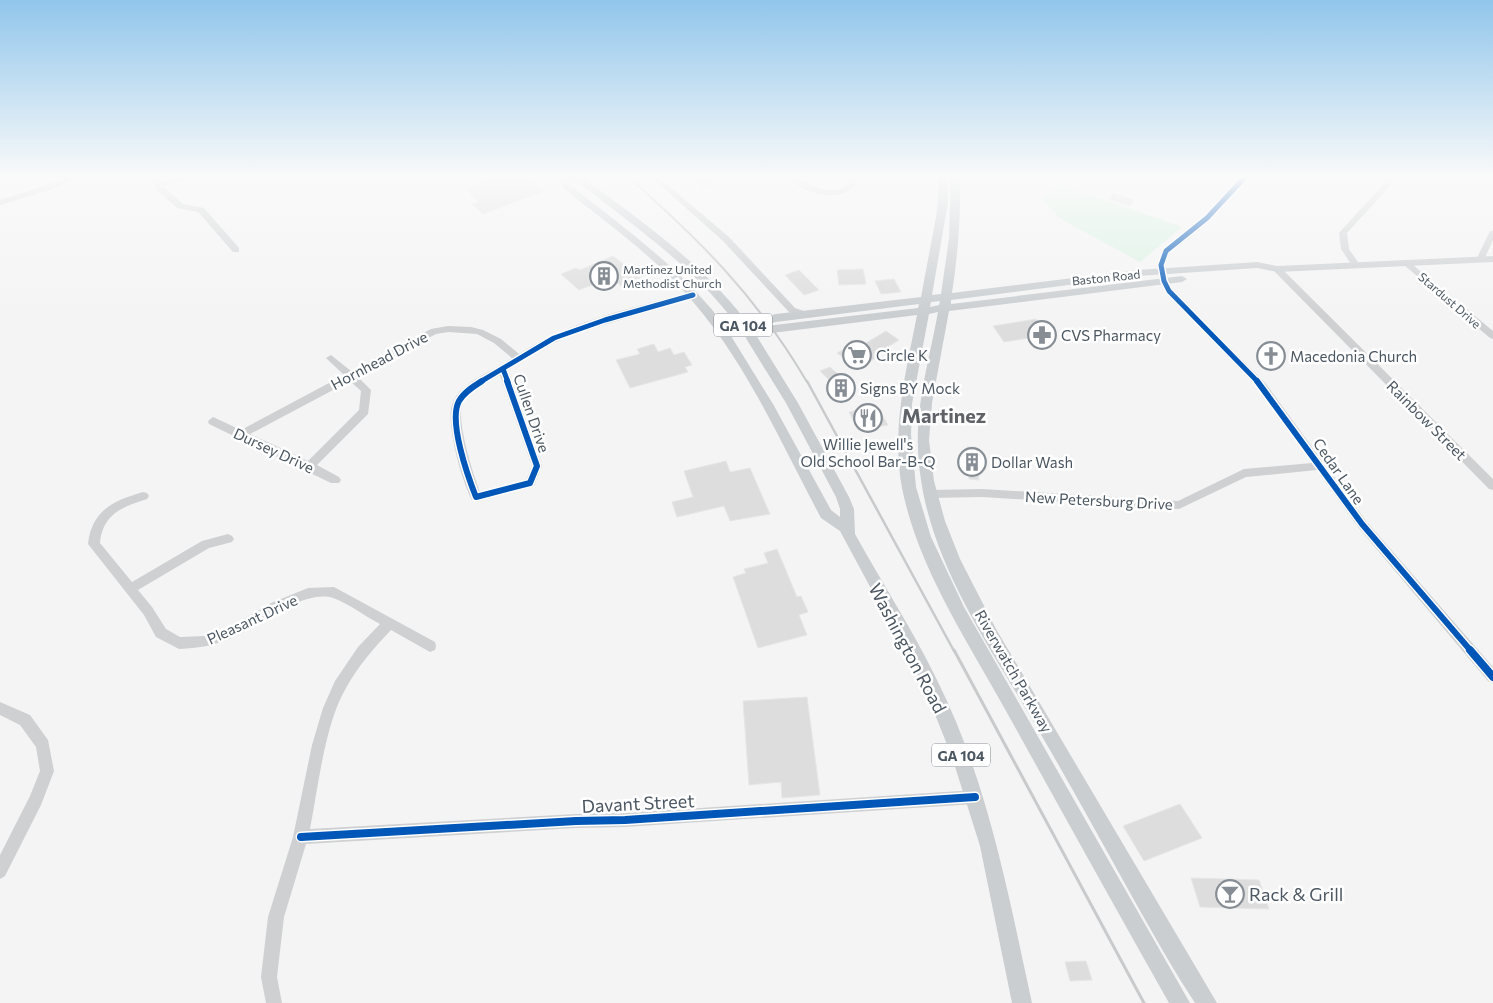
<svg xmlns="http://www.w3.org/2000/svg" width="1493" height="1003" viewBox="0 0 1493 1003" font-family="Commissioner,sans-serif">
  <rect width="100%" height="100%" fill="#f4f4f4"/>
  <!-- green -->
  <path fill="#d9f2e3" d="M1060,184L1182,227L1140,262L1059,218L1041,198Z"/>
  <!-- building -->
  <path fill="#ddddde" stroke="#e5e6e7" d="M504,176H524L544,191L483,214L472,204L479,202L466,189Z
    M687,176H720L708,181L713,184L703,188Z
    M1113,193L1134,200L1130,206L1108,199Z
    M613,256L630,269L638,265L649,274L621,286L611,278L579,290L561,274L576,268L580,270Z
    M863,269L866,284L839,285L837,270Z
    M799,270L819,290L804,295L785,275Z
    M894,279L901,292L881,294L875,281Z
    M1036,319L1048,335L1004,342L993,326Z
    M886,331L899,340L874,355L877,357L858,369L837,353L856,343L861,346Z
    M654,344L658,352L670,348L674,355L684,352L692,365L685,367L688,372L630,388L616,360L640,354L637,349Z
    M830,367L840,376L851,394L840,397L829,380L820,371Z
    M873,407L876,412L880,411L888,425L858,430L849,412Z
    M967,447H976L979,480L969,479Z
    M726,461L730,472L750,468L770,514L730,521L724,506L677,517L672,502L693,497L684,471Z
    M777,549L797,597L801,596L808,612L799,615L807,635L758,648L733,577L746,573L744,569L768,563L764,553Z
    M807,697L820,795L782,798L781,782L749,785L743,701Z
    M1180,804L1202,838L1144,861L1123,826Z
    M1191,878L1259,880L1269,909L1200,907Z
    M1086,961L1092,980L1070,981L1065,962Z"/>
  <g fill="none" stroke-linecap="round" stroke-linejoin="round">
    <!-- minor -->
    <path fill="#ced0d2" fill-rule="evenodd" d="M71,176H80L59,187L0,205V200L53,183Z
      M149,176H156L161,182L187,176H197V178L163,186L183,204L204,208L239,248V252H233L198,212L177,208L158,191Z
      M650,176H657L729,237L795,308L807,312V316L804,317L789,312L723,241Z
      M787,176C789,176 792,175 795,176C799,177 804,182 808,184C824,192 847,195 853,176H860C852,207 800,195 787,176Z
      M1242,176H1250L1210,220L1170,252L1165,265L1168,281L1173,290L1266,384L1366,521L1493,667V683L1488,681L1358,527L1317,470L1246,477L1179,509L982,497L929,498L923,494L929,490L982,489L1178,501L1244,469L1312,463L1258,388L1166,293L1160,281L1157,265L1162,251L1204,216Z
      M1391,176H1399L1347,233L1349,249L1360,265L1359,267H1353L1341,249L1339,233Z
      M1490,231H1493V240L1483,262H1477L1476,260Z
      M1407,260L1493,331V339L1490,338L1404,265V261Z
      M1277,266L1280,267L1493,479V490L1489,489L1274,271V267Z
      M693,292L696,293V297L574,334L542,348L508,370L542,466L534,486L530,487L476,501L472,500C462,482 448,430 451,409C452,404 454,399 457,395C470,379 495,370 512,358L494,343L477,334L448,332L436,334L357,376L371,390L368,414L317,465L339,477L341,480L339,483H331L209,424L208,421L213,417L241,430L344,375L326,358L331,355L351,371L431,329L448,326L471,327L483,330L501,339L519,354C570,321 635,307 693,292ZM500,375L532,466L526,480L480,492C473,474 455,418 463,402C470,389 488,382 500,375ZM350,381L361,391L359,410L308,461L250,434Z
      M143,492L147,493L149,496L147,499C122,507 103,514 100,543L132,582L202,541L228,534L232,536L234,539L232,542L209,548L138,590L152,607L166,629L180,637L205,636L230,627L271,603L308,588L334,587L435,642L436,646L435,650L430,652L391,630C374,648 358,666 346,688C325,723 318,788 310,829L576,814L625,813L975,790L980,792L982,797L980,802L975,804L625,827L576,828L306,844L284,917L277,977L282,1003H266L261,977L268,917L293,837L312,745L323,708L335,681L358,647L380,624C366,617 348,603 333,598C306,589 262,623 238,635C217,645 202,648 179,649L156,637L144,615L88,544C92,510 113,501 143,492Z
      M0,702L30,715L48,740L54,771L41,805L5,876L0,879V855L30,796L40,771L36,747L20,725L0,715Z"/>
    <!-- major -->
    <path fill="#caced1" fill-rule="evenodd" d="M559,176H576L584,178C642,222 702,263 746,321L776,314L921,297L936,217L938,202V176H947L948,202L932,295L941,294L949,238L951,176H960C961,215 958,254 952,293L1138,270L1257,262L1277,266L1493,256V262L1277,272L1257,268L1138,276L951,300V304L1182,276L1187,279L1182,282L949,311L932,403L929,440L934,481L945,521L960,559L996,629L1217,1003H1195L1179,978C1133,901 1092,822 1047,745C1001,663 935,575 921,480C911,418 927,372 938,312L929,314L912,404L911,434L916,487L931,537L964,607L1190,1003H1169C1114,906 1060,808 1006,711C967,640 918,568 902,488C891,429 906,372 917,315L756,335L798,403L849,497L854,509L855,534C882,583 913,630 937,680C988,782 1008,893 1032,1003H1012L980,846L952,757L924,687L840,531L821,518C782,445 748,366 694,303C657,258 608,224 563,188ZM569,179L578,182C634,226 694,267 737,325L727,329C685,271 626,229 570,185ZM940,301L939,305L930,307L931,302ZM919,304L918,308L750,328L776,322ZM737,334L745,336L747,340L786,403L836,497L840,509V517L831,510L773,404L731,336Z"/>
    <!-- rail-far2 -->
    <path stroke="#c9cacc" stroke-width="2" d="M627,176C701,241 757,297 807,382"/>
    <!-- rail-far1 -->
    <path stroke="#c9cacc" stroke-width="2.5" d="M807,381L954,651"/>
    <!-- rail -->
    <path stroke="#c9cacc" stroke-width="3" d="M954,650L1144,1003"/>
    <defs>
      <path id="cycleway-far2" d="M1246,176L1207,218L1166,251L1161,265L1164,281L1169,291L1258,382
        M503,369L508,382
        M480,382L554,338L605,320L693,295"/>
      <path id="cycleway-far1" d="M482,381C474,386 464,392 459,401C448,421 468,477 476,497L530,483L537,466L507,381
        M1257,381L1362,524L1471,651"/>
      <path id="cycleway" d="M1470,650L1493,677
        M301,837L576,821L625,820L975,797"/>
    </defs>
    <!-- cycleway-far2 casing -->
    <use href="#cycleway-far2" stroke="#fff" stroke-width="8"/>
    <!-- cycleway-far1 casing -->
    <use href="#cycleway-far1" stroke="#fff" stroke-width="9"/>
    <!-- cycleway casing -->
    <use href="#cycleway" stroke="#fff" stroke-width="11"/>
    <!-- cycleway-far2 -->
    <use href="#cycleway-far2" stroke="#0057b8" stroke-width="5"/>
    <!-- cycleway-far1 -->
    <use href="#cycleway-far1" stroke="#0057b8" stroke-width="6"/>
    <!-- cycleway -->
    <use href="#cycleway" stroke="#0057b8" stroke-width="8"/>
  </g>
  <!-- sky -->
  <linearGradient id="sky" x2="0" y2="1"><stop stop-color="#91c6eb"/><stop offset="0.56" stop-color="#fafafa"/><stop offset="1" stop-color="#fafafa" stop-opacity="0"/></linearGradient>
  <rect width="1493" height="316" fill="url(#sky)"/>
  <!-- icons -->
  <defs>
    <symbol id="building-ring" viewBox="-11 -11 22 22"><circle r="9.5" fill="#fff" stroke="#868d94" stroke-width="1.5"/><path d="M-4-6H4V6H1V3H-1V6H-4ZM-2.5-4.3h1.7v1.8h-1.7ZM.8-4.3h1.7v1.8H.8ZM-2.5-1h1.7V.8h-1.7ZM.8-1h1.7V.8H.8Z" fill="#868d94"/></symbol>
    <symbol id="pharmacy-ring" viewBox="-11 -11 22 22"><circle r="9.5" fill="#fff" stroke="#868d94" stroke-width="1.5"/><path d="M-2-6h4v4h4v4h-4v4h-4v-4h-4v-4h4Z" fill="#868d94"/></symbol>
    <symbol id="supermarket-ring" viewBox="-11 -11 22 22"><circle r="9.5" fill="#fff" stroke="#868d94" stroke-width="1.5"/><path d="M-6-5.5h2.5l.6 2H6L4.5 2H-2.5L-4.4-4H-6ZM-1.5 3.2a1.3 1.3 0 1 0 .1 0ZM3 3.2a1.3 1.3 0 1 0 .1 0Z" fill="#868d94"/></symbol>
    <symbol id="church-ring" viewBox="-11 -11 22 22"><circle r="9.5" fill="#fff" stroke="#868d94" stroke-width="1.5"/><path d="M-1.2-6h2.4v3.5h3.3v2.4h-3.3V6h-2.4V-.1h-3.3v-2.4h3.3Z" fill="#868d94"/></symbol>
    <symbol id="restaurant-ring" viewBox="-11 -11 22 22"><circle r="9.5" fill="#fff" stroke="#868d94" stroke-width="1.5"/><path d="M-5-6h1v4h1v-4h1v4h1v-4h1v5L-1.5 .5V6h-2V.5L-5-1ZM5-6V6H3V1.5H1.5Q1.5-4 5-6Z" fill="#868d94"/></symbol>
    <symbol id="bar-ring" viewBox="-11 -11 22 22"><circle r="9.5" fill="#fff" stroke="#868d94" stroke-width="1.5"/><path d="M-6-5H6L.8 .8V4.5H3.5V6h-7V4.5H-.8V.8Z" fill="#868d94"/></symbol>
  </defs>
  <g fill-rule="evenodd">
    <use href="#building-ring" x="588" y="260" width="32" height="32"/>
    <use href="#pharmacy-ring" x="1026" y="319" width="32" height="32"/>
    <use href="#supermarket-ring" x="841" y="339" width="32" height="32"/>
    <use href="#church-ring" x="1255" y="340" width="32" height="32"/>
    <use href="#building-ring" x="825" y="372" width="32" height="32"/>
    <use href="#restaurant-ring" x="852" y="402" width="32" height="32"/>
    <use href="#building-ring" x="956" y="446" width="32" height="32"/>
    <use href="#bar-ring" x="1214" y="878" width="32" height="32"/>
  </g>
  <g text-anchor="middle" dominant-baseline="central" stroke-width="5" stroke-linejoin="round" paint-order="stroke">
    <!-- far-poi labels -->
    <g font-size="12" fill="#4a5661" stroke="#fff" text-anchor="start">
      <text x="623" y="269">Martinez United<tspan x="623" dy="14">Methodist Church</tspan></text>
    </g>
    <!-- far-street labels -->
    <g font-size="12" fill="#4a5661" stroke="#fff">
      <text transform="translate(1106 277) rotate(-6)">Baston Road</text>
      <text transform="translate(1450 300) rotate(41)">Stardust Drive</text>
    </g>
    <!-- shield labels -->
    <g fill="#fff" stroke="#808990" stroke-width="1">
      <rect x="714" y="313.5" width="58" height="23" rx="4"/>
      <rect x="932" y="743.5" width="58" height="23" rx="4"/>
    </g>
    <g font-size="14" font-weight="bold" fill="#4a5661">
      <text x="743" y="325">GA 104</text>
      <text x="961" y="755">GA 104</text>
    </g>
    <!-- poi labels -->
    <g font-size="15" fill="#4a5661" stroke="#fff" text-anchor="start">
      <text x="1061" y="335">CVS Pharmacy</text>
      <text x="876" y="355">Circle K</text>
      <text x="1290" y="356">Macedonia Church</text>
      <text x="860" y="388">Signs BY Mock</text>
      <text x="868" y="444" text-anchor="middle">Willie Jewell's<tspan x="868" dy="17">Old School Bar-B-Q</tspan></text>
      <text x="991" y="462">Dollar Wash</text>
    </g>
    <!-- street labels -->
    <g font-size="15" fill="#4a5661" stroke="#fff">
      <text transform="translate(379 360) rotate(-28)">Hornhead Drive</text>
      <text transform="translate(532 413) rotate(71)">Cullen Drive</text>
      <text transform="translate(1427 420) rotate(45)">Rainbow Street</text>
      <text transform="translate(274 450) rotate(25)">Dursey Drive</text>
      <text transform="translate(1339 471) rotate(55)">Cedar Lane</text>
      <text transform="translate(1099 500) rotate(3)">New Petersburg Drive</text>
      <text transform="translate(252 619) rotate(-25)">Pleasant Drive</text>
      <text transform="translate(1014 671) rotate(60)">Riverwatch Parkway</text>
    </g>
    <!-- near-street labels -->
    <g font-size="18" fill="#4a5661" stroke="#fff">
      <text transform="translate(908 648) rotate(62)">Washington Road</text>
      <text transform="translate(638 803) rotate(-3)">Davant Street</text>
    </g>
    <!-- near-poi labels -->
    <g font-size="18" fill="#4a5661" stroke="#fff" text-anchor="start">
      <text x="1249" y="894">Rack &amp; Grill</text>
    </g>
    <!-- district labels -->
    <g font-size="20" font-weight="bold" fill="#5f6368" stroke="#fff">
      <text x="944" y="415">Martinez</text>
    </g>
  </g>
</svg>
